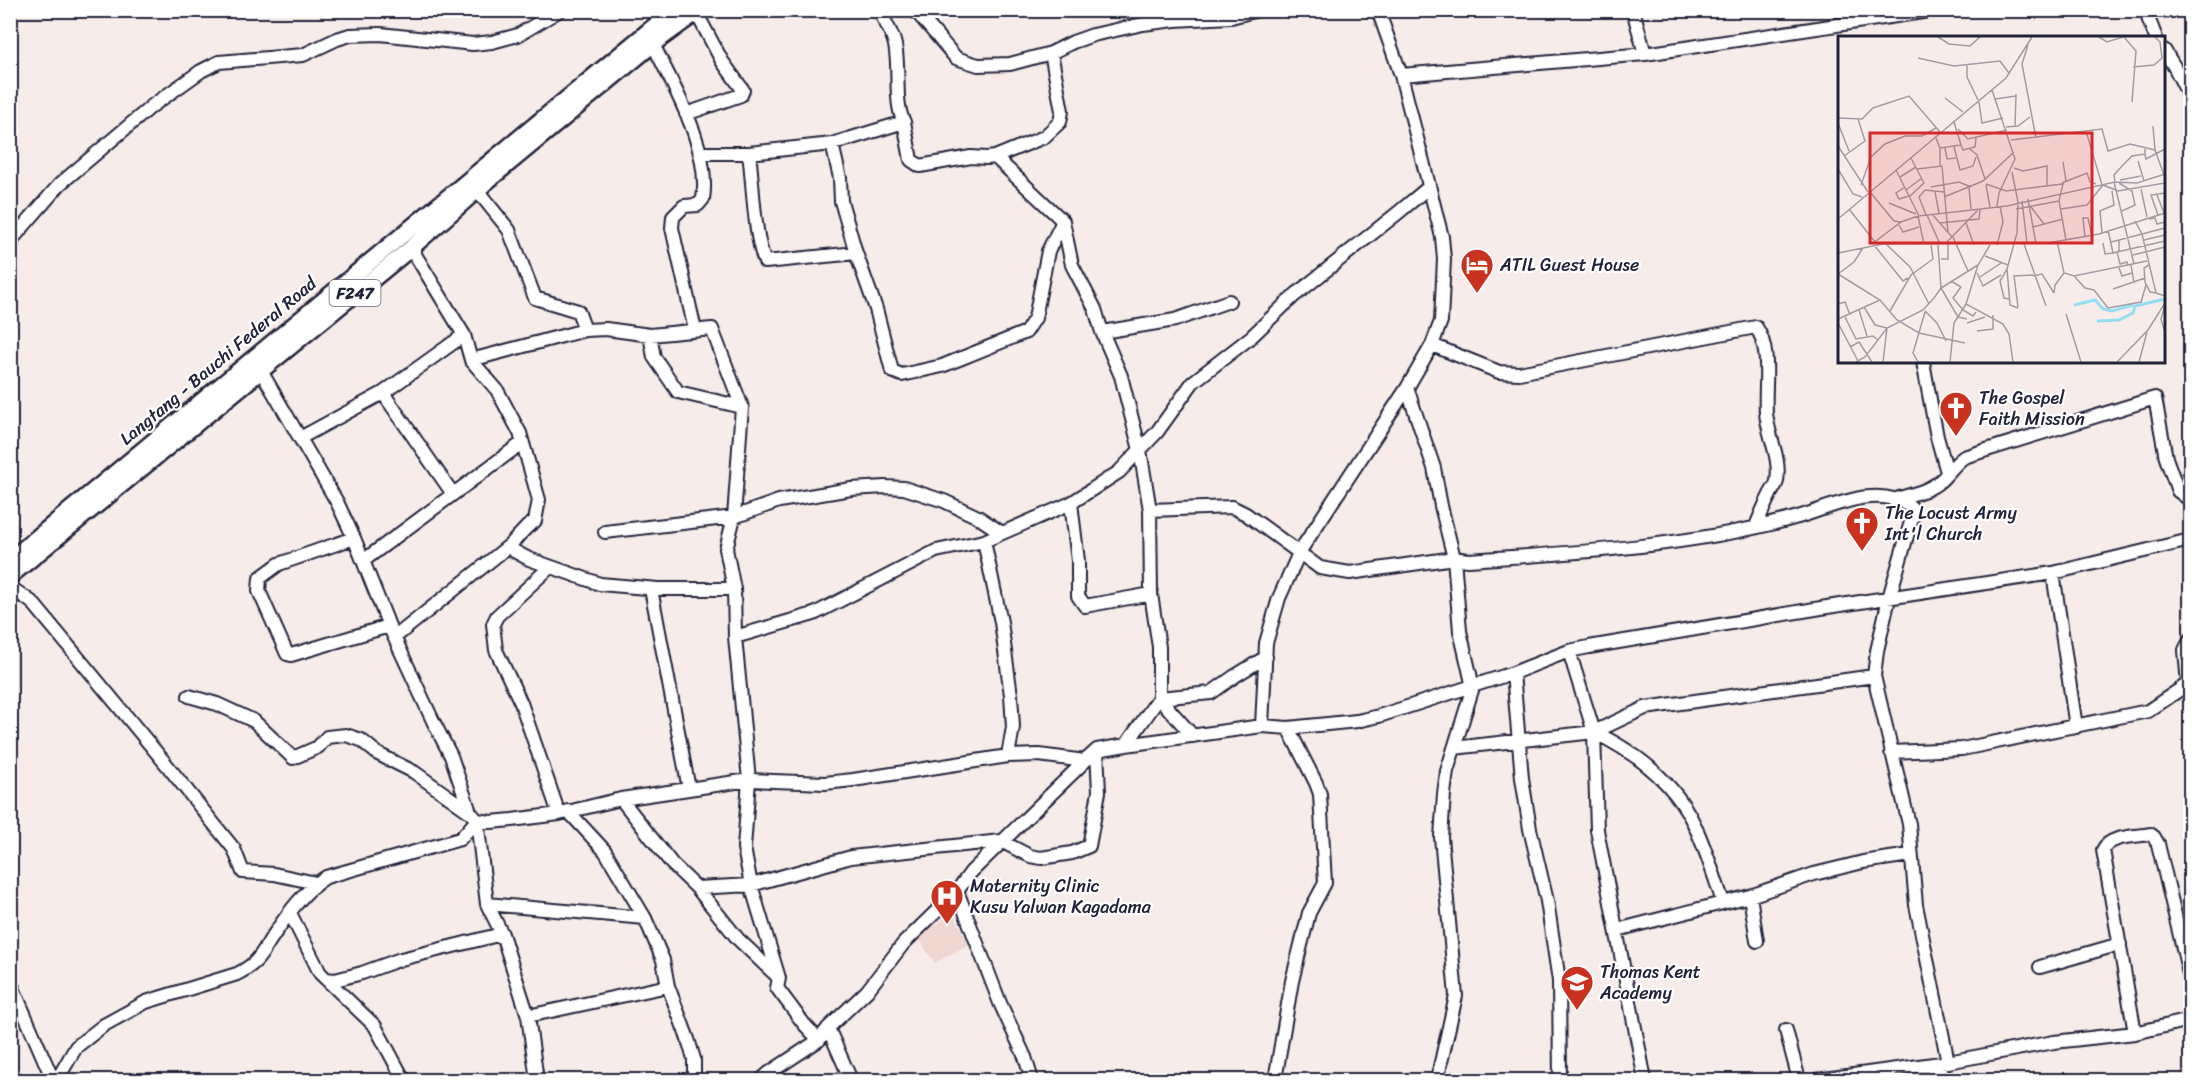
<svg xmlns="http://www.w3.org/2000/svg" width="2201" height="1091" viewBox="0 0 2201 1091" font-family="Sriracha,sans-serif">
  <rect width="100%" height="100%" fill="#f8ecea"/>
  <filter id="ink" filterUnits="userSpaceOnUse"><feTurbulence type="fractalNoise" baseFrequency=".0167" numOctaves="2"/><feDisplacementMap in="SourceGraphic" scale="12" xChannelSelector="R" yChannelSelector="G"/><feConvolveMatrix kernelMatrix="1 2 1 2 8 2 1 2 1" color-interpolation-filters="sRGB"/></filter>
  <g filter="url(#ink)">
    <!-- built -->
    <path fill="#efd6d0" d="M953,912L969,944L935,963L918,938Z"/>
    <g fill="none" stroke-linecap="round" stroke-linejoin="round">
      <defs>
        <path id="minor" d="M915,10L956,58L978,65L1010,64L1051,53L1073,42L1093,35L1143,24L1175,20L1231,17L1258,10
          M1633,10L1645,54
          M2145,10L2156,38
          M653,44C674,88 711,149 703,199L698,205L684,206L673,217L672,228L695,330
          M2164,50L2175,68L2190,98
          M1401,75L1645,54L1936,10
          M686,114L741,95L743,90L722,61L697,14
          M904,122L911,160L920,166L971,157L987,158L995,157L1044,137L1060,122L1062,111L1051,53
          M832,144L840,178L841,201L856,253L876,309L892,371L902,375L942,366L1026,332L1035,318L1048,251L1063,221
          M701,153H749L832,144L904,122C893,103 901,64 894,41C891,31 884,20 879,10
          M749,153C753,182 754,237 765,262L856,253
          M995,157L1063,221L1072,265L1095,309L1102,332L1121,376L1140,450L1150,510L1151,594L1159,647V698L1126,745
          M477,190L509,230L535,298L578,311L585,330
          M10,245L15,236L60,184L152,106L201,71L219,62L303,55L337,39L350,35L380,34L473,44L492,42L518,35L560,10
          M1102,332L1175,320L1229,301
          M650,335L654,357L678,392L742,407
          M1432,345L1499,372L1519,373L1756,327C1772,350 1764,386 1766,413C1768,436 1781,458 1777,481C1776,487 1771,491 1769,497C1764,506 1760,517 1756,526
          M471,360L585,330L606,329L650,335L712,329L742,407L734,517L726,549L734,589L735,637L749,780L744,848L751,885L779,978
          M1923,362L1937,437L1947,472
          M261,371L337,502L354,538L389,626L433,721L451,756L470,812L477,820L491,822L512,820L559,814L621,799L749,780L825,783L853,780L1008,756L1039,755L1085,761L1097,750L1126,745L1262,726L1288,728L1357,721L1379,716L1513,673L1569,651L1589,647L1827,607L2053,573L2190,540
          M1407,388L1434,468L1441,506L1454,558L1460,631L1473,687L1447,771L1444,794L1441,837L1456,996L1437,1080
          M383,393L453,494
          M300,438L383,393L464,335
          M1893,500C1908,495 1928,492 1940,481C1949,473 1954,464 1964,457L2155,398L2166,458L2178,491L2190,500
          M1071,503L1078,561V596L1085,606L1151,594
          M1150,510L1232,507L1246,514L1320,568L1350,573L1454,558L1468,560C1575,553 1695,546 1798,517C1833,507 1876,483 1911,507L1913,515L1889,598L1877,651L1874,676L1909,824L1916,905L1948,1062
          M605,532L734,517L779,501L851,489L885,487L904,488L944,501L978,517L1002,533
          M354,538L279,564L260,578L259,591L287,654L291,655L389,626
          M984,541L1001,622L1011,695L1013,727L1008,756
          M510,545L514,551L529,559L600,584L658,589H734
          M363,561L522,443
          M550,567L497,616L493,624L496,650L521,703L559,814
          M2053,573L2076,727
          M10,587L33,603L166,764L234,849L243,872L274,874L316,883
          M651,589L689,789
          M395,637L510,545L527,527L535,521L539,500L520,433L497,390L471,360L464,335L411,248
          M735,637L814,614L936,551L984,541L1071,503L1119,472L1157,432L1193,382L1251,337L1294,296L1399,212L1429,187
          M1569,651L1594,732L1597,830L1645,1080
          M1513,673L1522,778L1530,829L1547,901L1559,981L1560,1080
          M189,696L217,704L254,721L293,758L318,747L327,737L346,735L361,740L378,754L414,772L470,812
          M1159,698L1211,693L1235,676L1266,657
          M1159,698L1193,736
          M1262,726L1266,643L1279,598L1300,551L1407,388L1432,345L1441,321L1444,259L1442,237L1401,75L1378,10
          M1594,732C1635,752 1674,782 1694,824C1706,849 1714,876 1723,902
          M1454,748L1594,732L1645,708L1874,676
          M1891,752L1962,749L2148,711L2188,684L2185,650L2190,640
          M621,799L672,864L697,888L738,939L779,978L777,988L804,1024L819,1040
          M568,811L605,851L645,918L663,960L668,986L688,1039L694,1059V1080
          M477,820L487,904L502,934L528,1016L537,1080
          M697,888L751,885L851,857L1001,841L1030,856L1041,858L1072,853L1089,846L1099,792L1097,750
          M957,891L1000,1003L1025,1057L1032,1080
          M1750,896L1757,941
          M487,904L645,918
          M290,913L320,973L326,979L335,980L362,973L401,959L502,934
          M1617,930L1750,896L1814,874L1863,862L1910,855
          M2040,967L2120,944
          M326,979L375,1026L404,1080
          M10,981L53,1080
          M528,1016L668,986
          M828,1028L851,1080
          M1786,1030L1799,1080
          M2135,1033L2103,850C2110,835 2136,837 2150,834L2154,837L2158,844L2190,978
          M1928,1065L1951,1080
          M57,1080L76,1047L104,1025L146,1002L237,974C262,961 260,954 275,933C289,912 305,890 326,877L460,839L477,820
          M761,1080L769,1073L819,1040L828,1028L867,991L903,944L957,891L971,872L1085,761
          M1275,1080L1292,981L1309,913L1325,883L1320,794L1316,783L1288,728
          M1817,1080L1948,1062L2054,1042L2135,1033L2190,1020"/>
        <path id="major" d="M10,560L674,10
          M10,576L411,248L485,183L653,44L700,10"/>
      </defs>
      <!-- minor casing -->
      <use href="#minor" stroke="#22223b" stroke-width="16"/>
      <!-- major casing -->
      <use href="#major" stroke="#22223b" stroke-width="20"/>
      <!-- minor -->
      <use href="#minor" stroke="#fff" stroke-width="12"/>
      <!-- major -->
      <use href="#major" stroke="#fff" stroke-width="15"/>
    </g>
  </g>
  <!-- icons -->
  <defs>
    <symbol id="hotel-pin" viewBox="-11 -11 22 30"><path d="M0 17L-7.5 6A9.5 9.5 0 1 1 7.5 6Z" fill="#c8321e" stroke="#fff"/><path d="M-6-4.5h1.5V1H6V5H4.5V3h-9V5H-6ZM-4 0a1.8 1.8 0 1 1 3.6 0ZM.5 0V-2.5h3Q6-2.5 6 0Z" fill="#fff"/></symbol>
    <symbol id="church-pin" viewBox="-11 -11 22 30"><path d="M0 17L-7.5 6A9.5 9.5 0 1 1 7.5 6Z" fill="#c8321e" stroke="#fff"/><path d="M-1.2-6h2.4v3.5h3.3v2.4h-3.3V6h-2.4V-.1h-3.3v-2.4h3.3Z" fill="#fff"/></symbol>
    <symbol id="hospital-pin" viewBox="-11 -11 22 30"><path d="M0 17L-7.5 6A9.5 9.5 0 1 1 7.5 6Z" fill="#c8321e" stroke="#fff"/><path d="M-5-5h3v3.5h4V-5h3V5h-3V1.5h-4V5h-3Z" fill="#fff"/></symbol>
    <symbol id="school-pin" viewBox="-11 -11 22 30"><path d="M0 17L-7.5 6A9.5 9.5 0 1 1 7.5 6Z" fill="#c8321e" stroke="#fff"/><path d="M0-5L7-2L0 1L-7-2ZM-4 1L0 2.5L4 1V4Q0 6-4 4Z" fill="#fff"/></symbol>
  </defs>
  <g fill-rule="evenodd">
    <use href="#hotel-pin" x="1458" y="246" width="38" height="52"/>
    <use href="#church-pin" x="1937" y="389" width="38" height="52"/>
    <use href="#church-pin" x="1843" y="504" width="38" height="52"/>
    <use href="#hospital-pin" x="928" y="877" width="38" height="52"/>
    <use href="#school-pin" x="1558" y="963" width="38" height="52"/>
  </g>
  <g text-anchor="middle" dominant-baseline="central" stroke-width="4.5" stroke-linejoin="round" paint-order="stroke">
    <!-- shield labels -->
    <rect fill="#fff" stroke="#646476" stroke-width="1.5" x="329.5" y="280" width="51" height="26" rx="4.5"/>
    <g font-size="16" font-weight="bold" fill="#22223b">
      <text x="355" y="293">F247</text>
    </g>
    <!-- poi labels -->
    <g font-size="18" fill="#22223b" stroke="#fff" text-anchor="start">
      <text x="1500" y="265">ATIL Guest House</text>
      <text x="1979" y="398">The Gospel<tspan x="1979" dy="21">Faith Mission</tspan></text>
      <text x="1885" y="513">The Locust Army<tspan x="1885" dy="21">Int'l Church</tspan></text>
      <text x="970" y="886">Maternity Clinic<tspan x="970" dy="21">Kusu Yalwan Kagadama</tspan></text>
      <text x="1600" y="972">Thomas Kent<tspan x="1600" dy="21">Academy</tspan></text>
    </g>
    <!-- street labels -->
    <g font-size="18" fill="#22223b" stroke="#fff">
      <text transform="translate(218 361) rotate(-40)">Langtang - Bauchi Federal Road</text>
    </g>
  </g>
  <!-- overview -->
  <g transform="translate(1838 36)">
    <rect width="327" height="327" fill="#f8ecea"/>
    <path fill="none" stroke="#92def3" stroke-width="3" d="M236,269L257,264L265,273L274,275L295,269M259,285L281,284L295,277L297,270L327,263"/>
    <path fill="none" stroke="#a29ba4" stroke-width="1.5" d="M100,1L111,8L132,10L142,1M261,1L269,6L285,1M286,1L298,15L294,66M190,9L184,28L198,102M80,22L116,30L162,25L171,37M129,28V41L140,64M295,31L316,29L324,22L322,6L317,1M154,54L177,123L161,157L159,170M107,62L125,76M157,63L178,60M141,66L144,87L165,82M0,82L24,83L35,72L71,60L102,96M0,87L11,115M315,90L317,114L326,139M168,91L180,90L192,81M177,91L178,58M120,93L130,103L169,94M248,95L264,149M98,102L102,112V130M173,104L264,93L270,115L292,108L317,114M123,109L125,114L137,111L138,102M0,110L30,156M116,111L122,134L135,130L138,121M102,112L123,109L116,86M107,112L109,123L118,122M132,113L139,119L147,143M307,118L308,123L327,113M6,120L27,105L20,83M300,125L306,145M225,126L228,145M176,132L185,135L209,130V150M0,133L15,158L24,161M79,133L104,130L110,196M58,134L81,180L169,170L277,146L299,147L327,138M174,136L180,166L179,197L169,233L172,269L180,272M62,141L78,131M282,144L303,140M276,146L296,228M277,146L276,139L285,129L294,120L307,118V113M224,147L249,137L252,146L258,148M281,147L294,155L297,169L284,175M148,148L168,155L225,148L221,165L228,204M23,149L33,121L47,108L67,100H84L98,92M148,149L152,171M67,151L58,157L61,163L71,160M93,151L121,146L133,151M131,152L133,173M303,153L309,181M68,154L84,142M87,154L81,161L88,179M87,154L106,156M32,156L56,185L63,186M97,156L101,177M319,159L326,177M71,161L86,147L73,122M106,161L145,145L176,116M190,163L198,208M184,165L189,207M51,167L78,178M193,171L206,188M11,173L37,206M178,173L221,165M223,173L249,169L265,149L280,155L327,147M94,178L114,201M89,179L102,208M320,179L313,159L327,157M0,183L168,42L194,1M311,183L317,182L319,188L327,186M297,185L304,198L318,257L327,260M102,187L141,183L142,173M128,187L136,209M61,189L65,196L81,191M195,191L225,183M270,194L275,217L279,216L282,228L289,226L290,230M264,197L262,175L276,169L274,155M115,201L130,235M247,201L245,182H250L254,200M281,204L327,192M306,204L327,199M219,205L226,237L236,240L309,225M273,206L281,204V215M108,207L140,174M265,207L267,218L275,217M34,208L63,186L80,180L86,208M48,208L72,231L91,268M186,208L208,270M36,209L65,245L70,242M152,209L140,229L128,268L165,288L171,298L175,326M159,209L165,186L162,170M279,216L327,205M0,217L45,208L210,207L261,198L327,177M295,219L327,211M147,220L170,229M103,223H110V208M293,229L296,247M311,229L306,232L307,246L312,256L318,257M281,232L284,240L294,237M169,233L162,245L166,262L171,263M139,237L145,250L163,239M0,238L42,264L59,284L81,297L127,307M0,238L16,226L25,212M195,240L204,238L216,257M142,241L163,227M237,241L247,252L256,254L270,272L303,266L308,249M113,245L123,251L115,262L125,274L135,280L138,276M275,253L307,242M216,257L217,249L226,237M0,268L7,266L12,279M327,269L323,283L327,297M26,271L37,289L49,292M180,271L176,240L195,239M21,274L29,300M52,275L73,239L95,223L93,209M87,275L99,287L108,305M87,276L75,317L80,326H91M228,278L243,326M7,281L18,303L35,300L40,304M0,283L42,264M129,283L120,281L103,252L140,229M0,287L20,325M129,287L147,281M139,295L155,293V279M12,311L21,306L34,326M18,326L27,321L49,292L85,274L96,262L103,252L100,209M45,326L49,292M112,326L116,287L128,268M279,326L310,294L327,267M301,326L309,296"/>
    <path fill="#d62828" fill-opacity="0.15" stroke="#d62828" stroke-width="3" d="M32,97H254V207H32Z"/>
    <rect width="327" height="327" fill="none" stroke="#22223b" stroke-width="3"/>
  </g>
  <!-- margin -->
  <rect width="2201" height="1091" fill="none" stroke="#fff" stroke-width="36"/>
  <rect x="18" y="18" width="2165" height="1055" fill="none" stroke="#22223b" stroke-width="2" filter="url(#ink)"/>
</svg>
